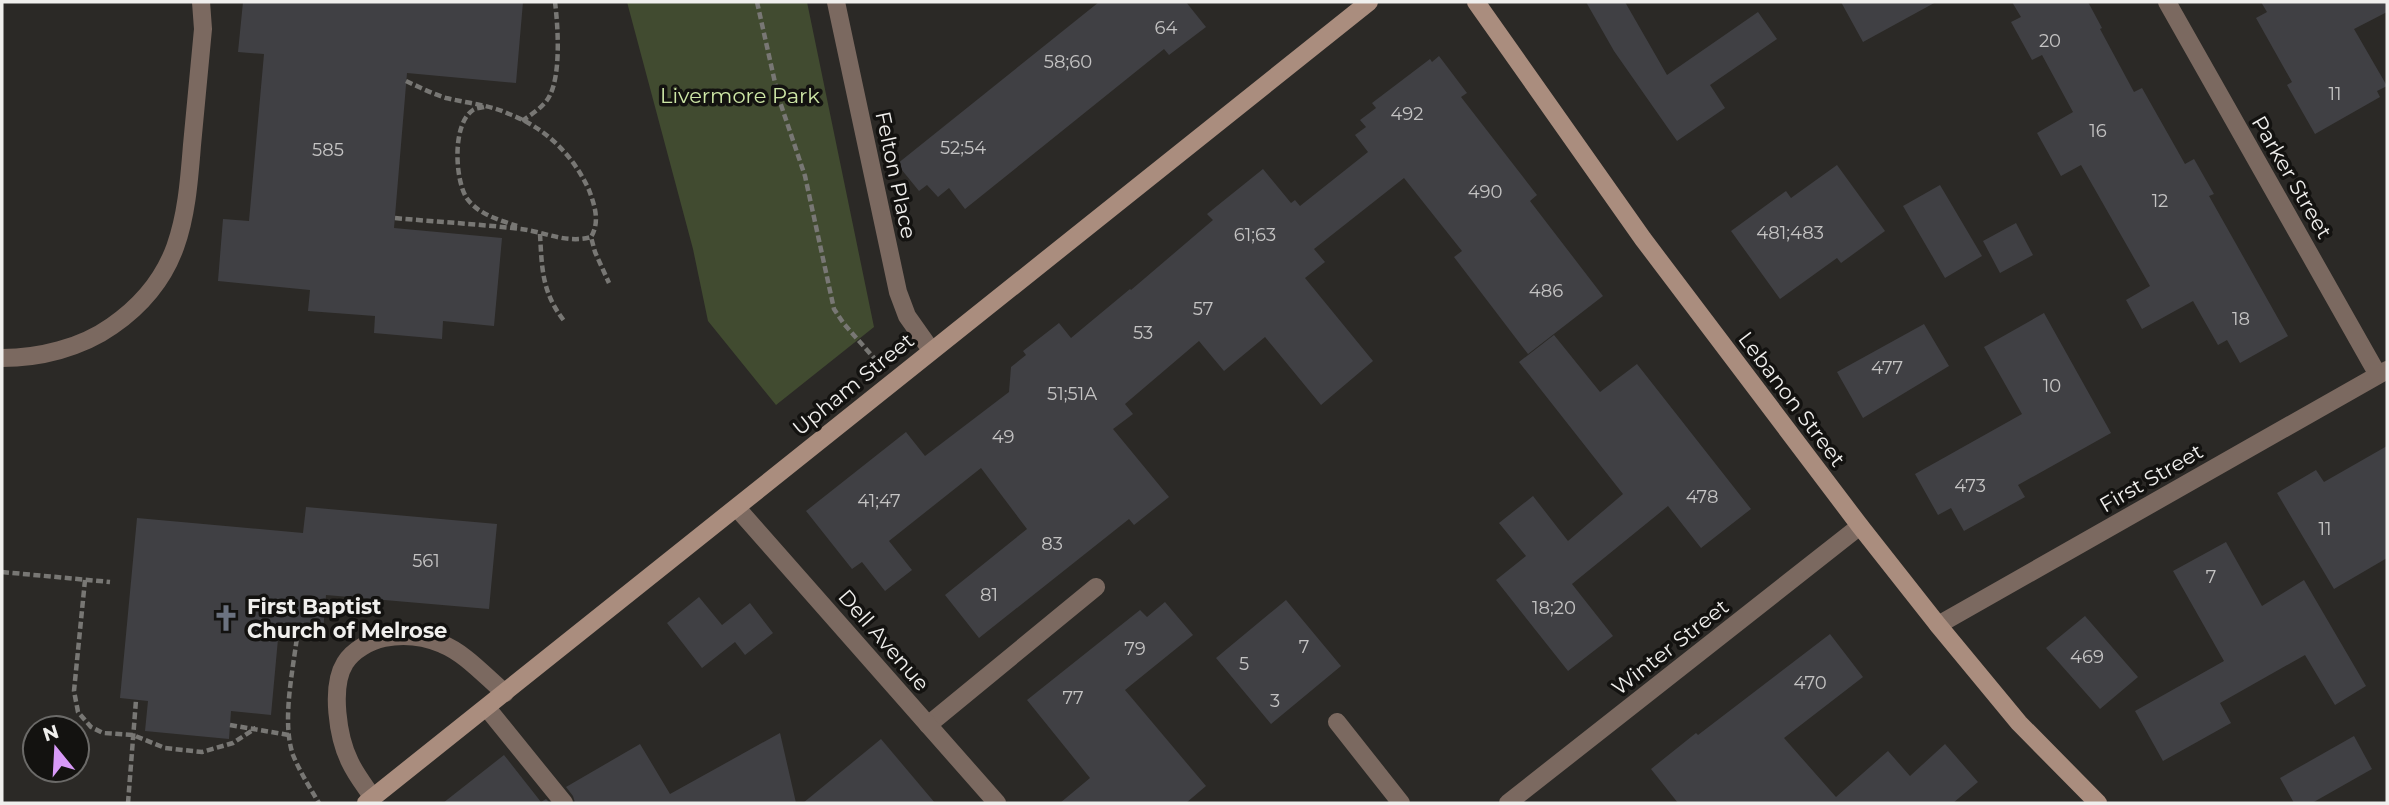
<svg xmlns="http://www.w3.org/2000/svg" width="2389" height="805" viewBox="0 0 2389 805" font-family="Montserrat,sans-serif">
  <rect width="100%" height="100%" fill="#2b2926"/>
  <!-- green -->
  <path fill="#414b30" d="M627,2H807L874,327L776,405L708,321L693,249Z"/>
  <!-- building -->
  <path fill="#404044" d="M243,2H523L516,83L407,73L394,228L502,238L494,326L443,321L442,339L374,333L375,316L308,311L310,290L218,281L223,219L249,221L264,54L238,52Z
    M1099,2H1186L1206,27L1169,55L1164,49L965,209L949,188L938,197L927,185L919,191L897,164Z
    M1586,2H1625L1667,75L1758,12L1777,39L1710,85L1725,108L1677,141L1614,51Z
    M1841,2H1936L1863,42Z
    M2012,2H2088L2102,28L2100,29L2134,92L2142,88L2185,164L2194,159L2214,194L2209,196L2288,336L2240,363L2227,340L2218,345L2193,301L2142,329L2126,300L2150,286L2081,165L2061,176L2037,133L2073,112L2042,55L2032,60L2011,22L2021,17Z
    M2261,2H2387V12L2354,29L2387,86L2377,91L2380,97L2315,134L2287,85L2292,82L2256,18L2267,12Z
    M1439,56L1467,93L1461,97L1537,195L1530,201L1603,296L1528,354L1454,257L1462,251L1404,178L1314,249L1325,262L1305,278L1373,361L1321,405L1265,337L1224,371L1199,341L1125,404L1133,414L1113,429L1169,497L1134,525L1129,519L979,638L945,595L1027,529L981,468L889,541L912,570L885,591L862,562L852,569L806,511L906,432L925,456L1009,392L1011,367L1026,355L1023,351L1059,323L1071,338L1130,289L1131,290L1213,220L1207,214L1263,169L1291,203L1295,200L1300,206L1368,152L1355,135L1366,127L1360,120L1376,108L1372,103L1430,59L1432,62Z
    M1837,165L1885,231L1841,263L1837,258L1780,299L1731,231L1786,191L1791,198Z
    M1940,185L1982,256L1945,278L1903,206Z
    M2016,223L2033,255L2000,273L1983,241Z
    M2044,313L2111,433L2018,485L2025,497L1964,531L1951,508L1938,515L1915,474L2022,414L1984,347Z
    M1924,324L1949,366L1863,418L1837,372Z
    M1554,335L1600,392L1637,364L1751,509L1701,548L1668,506L1572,584L1613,636L1568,671L1496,580L1526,556L1499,523L1533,496L1568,541L1623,494L1519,362Z
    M2387,446V558L2334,589L2277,493L2316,470L2324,482Z
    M306,507L497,524L489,609L326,595L323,632L279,628L271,715L231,711L229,739L145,731L148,701L120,698L137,518L303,533Z
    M2226,542L2262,606L2304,580L2366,686L2335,705L2305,655L2220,703L2231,723L2163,761L2135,711L2224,661L2173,571Z
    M699,597L722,625L750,603L773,633L745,655L735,642L702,668L667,623Z
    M1286,600L1341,666L1271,724L1216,658Z
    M1165,602L1193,635L1125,690L1206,786L1186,803H1060L1090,778L1027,700L1140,610L1147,617Z
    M2085,616L2138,677L2100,709L2046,648Z
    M1830,634L1863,677L1784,738L1836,797L1888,751L1910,776L1945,744L1978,782L1953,803H1678L1651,769L1696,733L1698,735Z
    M780,733L796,803H575L573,796L566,787L640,744L670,794Z
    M2354,736L2372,769L2312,803H2294L2280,778Z
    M881,739L935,803H803Z
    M504,755L541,802L546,799L550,803H443Z"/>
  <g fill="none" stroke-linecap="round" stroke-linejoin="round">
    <!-- path -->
    <path stroke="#787774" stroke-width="4.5" stroke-dasharray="7 3.5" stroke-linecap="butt" d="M757,2L778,96L805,176L834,309L844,324L875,359
      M406,81C419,87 433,94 446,98C467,103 490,105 509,114C546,128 573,155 589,190C595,206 600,222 591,237L595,252L609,283
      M484,107C480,108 476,108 473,110C452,124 455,178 466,197C477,214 499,220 517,226
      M522,121C532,114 545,106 550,95C561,73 558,26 555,2
      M395,218C437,222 479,224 521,229C545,232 567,244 591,237
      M540,234C542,270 542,293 565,322
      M2,572L110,582
      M85,580L74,691L78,712L91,727L103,733L133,735L165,748L202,752L233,743L256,728
      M298,629C294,666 281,720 293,755C300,772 310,788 319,803
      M230,725L289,735
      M128,803L136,700"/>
    <!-- service -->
    <path stroke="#7b6960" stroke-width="18" d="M2,358C39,358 81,348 112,326C180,279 186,222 192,145C196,106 199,68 203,29L201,2
      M928,725L1096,587
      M373,798C365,786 356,775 350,762C338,738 330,687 345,663C353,650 370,641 384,638C404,634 423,636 442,644C465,653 486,677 505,693"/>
    <!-- minor -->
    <path stroke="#7b6960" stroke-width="18" d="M836,2L898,292L907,316L931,350
      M2167,2L2378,375
      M737,508L997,803
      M1938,625L2387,370
      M487,708L564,803
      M1337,722L1401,803
      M1508,803L1860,526"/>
    <!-- secondary -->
    <path stroke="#aa8d7e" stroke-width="18" d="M1476,2L1643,239L1860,526L1938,625L2019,723L2098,803
      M366,803L1369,2"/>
  </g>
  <!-- icons -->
  <defs>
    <symbol id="church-bare" viewBox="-9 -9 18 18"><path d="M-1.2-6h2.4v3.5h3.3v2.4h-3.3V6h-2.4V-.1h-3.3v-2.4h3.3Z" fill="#6b7280" stroke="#131210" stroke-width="2.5" paint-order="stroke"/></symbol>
  </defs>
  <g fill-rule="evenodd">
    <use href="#church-bare" x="207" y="599" width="38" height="38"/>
  </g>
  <g text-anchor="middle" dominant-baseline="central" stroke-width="7" stroke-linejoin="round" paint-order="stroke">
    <!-- number labels -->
    <g font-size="18" fill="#c4c3c3">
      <text x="1166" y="28">64</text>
      <text x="2050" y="41">20</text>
      <text x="1068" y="62">58;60</text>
      <text x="2335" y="94">11</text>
      <text x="1407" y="114">492</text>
      <text x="2098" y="131">16</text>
      <text x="963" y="148">52;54</text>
      <text x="328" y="150">585</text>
      <text x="1485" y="192">490</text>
      <text x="2160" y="201">12</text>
      <text x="1790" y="233">481;483</text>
      <text x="1255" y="235">61;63</text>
      <text x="1546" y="291">486</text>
      <text x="1203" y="309">57</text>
      <text x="2241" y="319">18</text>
      <text x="1143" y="333">53</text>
      <text x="1887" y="368">477</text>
      <text x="2052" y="386">10</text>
      <text x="1072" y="394">51;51A</text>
      <text x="1003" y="437">49</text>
      <text x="1970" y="486">473</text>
      <text x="1702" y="497">478</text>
      <text x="879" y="501">41;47</text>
      <text x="2325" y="529">11</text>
      <text x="1052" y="544">83</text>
      <text x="426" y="561">561</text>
      <text x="2211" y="577">7</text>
      <text x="989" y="595">81</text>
      <text x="1554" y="608">18;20</text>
      <text x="1304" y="647">7</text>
      <text x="1135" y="649">79</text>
      <text x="2087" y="657">469</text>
      <text x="1244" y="664">5</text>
      <text x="1810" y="683">470</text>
      <text x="1073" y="698">77</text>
      <text x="1275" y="701">3</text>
    </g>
    <!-- park labels -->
    <g font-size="21" fill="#cee7a6" stroke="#131210">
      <text x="740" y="95">Livermore Park</text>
    </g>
    <!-- street labels -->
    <g font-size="21" fill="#f0efed" stroke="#131210">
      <text transform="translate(896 175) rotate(78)">Felton Place</text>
      <text transform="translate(2292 177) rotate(60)">Parker Street</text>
      <text transform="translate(853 384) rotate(-39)">Upham Street</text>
      <text transform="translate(1792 399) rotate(53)">Lebanon Street</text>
      <text transform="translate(2151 478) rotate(-30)">First Street</text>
      <text transform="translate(884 640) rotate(49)">Dell Avenue</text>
      <text transform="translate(1670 647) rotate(-38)">Winter Street</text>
    </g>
    <!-- poi labels -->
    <g font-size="21" font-weight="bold" fill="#f0efed" stroke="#131210" text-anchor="start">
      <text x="247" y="606">First Baptist<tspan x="247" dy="24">Church of Melrose</tspan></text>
    </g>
  </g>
  <!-- border -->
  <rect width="2389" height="805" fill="none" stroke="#f0efed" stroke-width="7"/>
  <!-- north arrow -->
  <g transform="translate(56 749) rotate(342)"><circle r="33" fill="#131210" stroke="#6b6a68" stroke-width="2"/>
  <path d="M0-5L12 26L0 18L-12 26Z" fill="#d89af8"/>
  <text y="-10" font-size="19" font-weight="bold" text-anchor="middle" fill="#f0efed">N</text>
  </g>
</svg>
